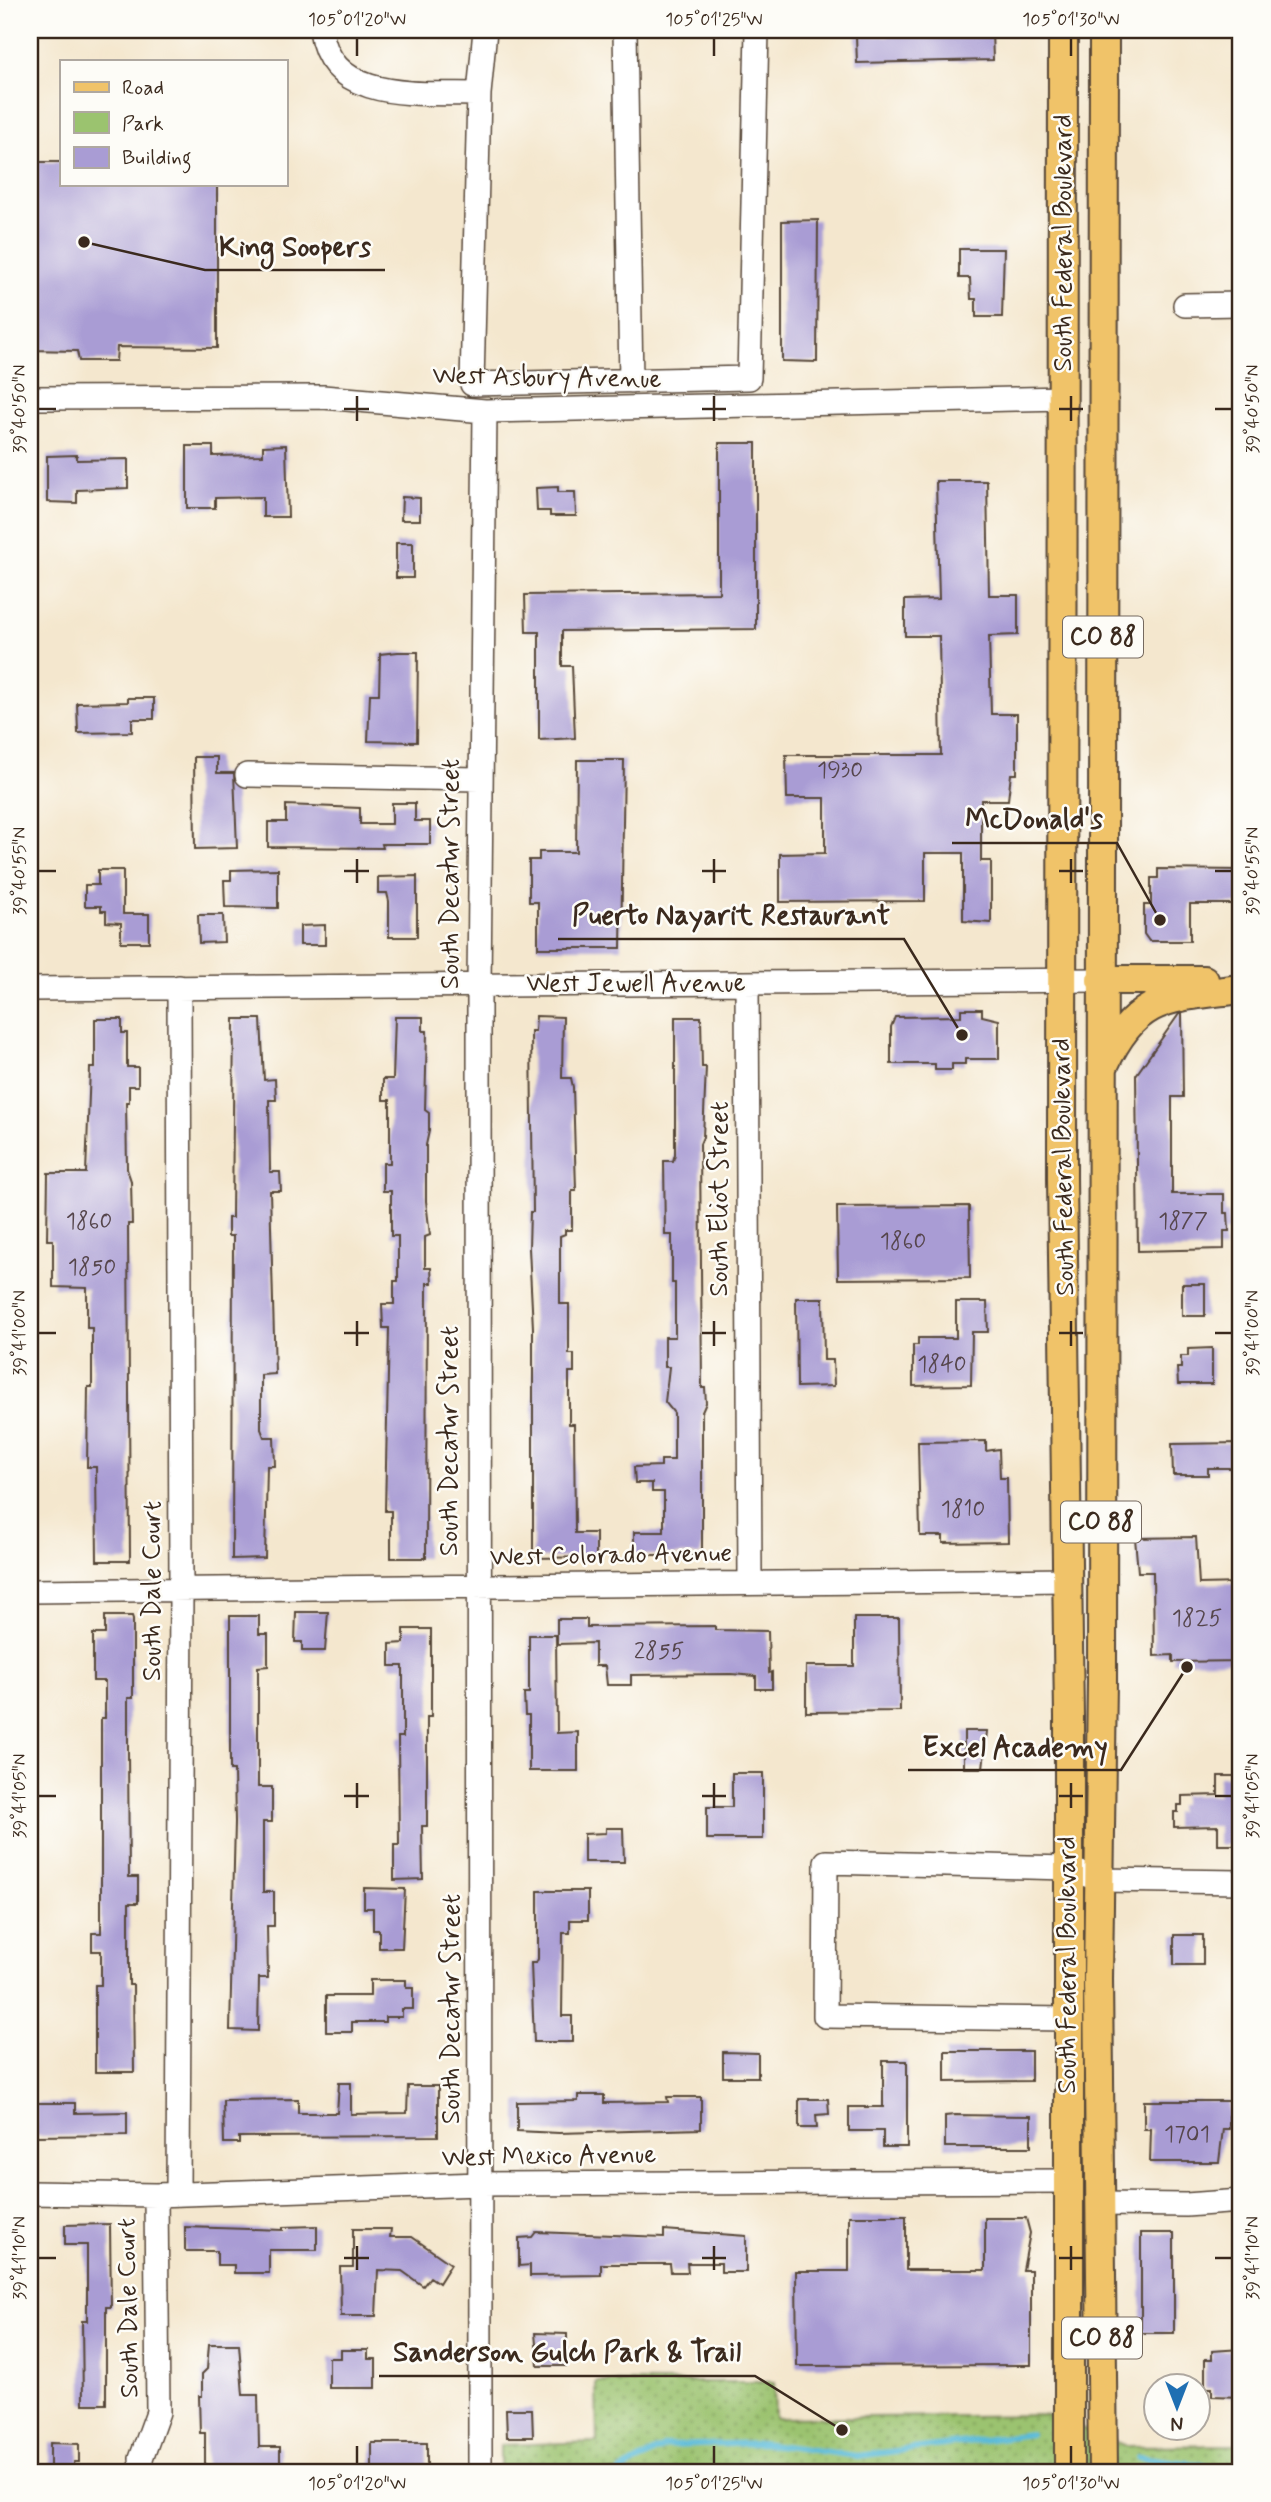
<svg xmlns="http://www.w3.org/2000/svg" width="1271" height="2502" viewBox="0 0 1271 2502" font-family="Mynerve,sans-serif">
  <defs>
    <pattern id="green-dots" width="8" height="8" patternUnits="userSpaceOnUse" patternTransform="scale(1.75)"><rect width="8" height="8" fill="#9bc36f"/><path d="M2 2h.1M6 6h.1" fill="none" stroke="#809f5b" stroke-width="1.8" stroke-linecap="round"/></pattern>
  </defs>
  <rect width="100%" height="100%" fill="#fdfcf7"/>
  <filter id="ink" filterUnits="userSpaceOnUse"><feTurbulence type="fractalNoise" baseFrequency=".0143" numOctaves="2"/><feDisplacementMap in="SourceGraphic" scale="14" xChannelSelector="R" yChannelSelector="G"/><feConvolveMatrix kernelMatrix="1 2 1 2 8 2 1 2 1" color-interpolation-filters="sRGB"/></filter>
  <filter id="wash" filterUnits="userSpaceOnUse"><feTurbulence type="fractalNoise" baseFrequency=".00686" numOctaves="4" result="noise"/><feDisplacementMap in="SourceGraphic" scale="28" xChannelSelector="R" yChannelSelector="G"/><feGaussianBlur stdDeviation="1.57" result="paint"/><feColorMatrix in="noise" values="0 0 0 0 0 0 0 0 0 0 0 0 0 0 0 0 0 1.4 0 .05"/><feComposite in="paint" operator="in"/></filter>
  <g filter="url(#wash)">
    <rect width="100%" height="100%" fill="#f4e7ce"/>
    <!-- green -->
    <path fill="url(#green-dots)" stroke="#6b7646" stroke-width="2" d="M596,2382H774L775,2418L1049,2415L1126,2446L1241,2445V2472H500V2445L597,2442Z"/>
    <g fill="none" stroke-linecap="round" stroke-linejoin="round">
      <!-- stream -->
      <path stroke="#5abbd9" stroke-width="6" d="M1138,2457L1202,2465L1223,2472
        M620,2472L665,2446L761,2443L857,2456L1030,2434"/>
    </g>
    <g id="blocks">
      <!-- building -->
      <path fill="#a99cd4" d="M889,30L992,32L993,60L857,63L856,36H889Z
        M30,162H61V184H217V348L117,347L116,361H79L77,351L30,350Z
        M818,220L817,362L782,361V221Z
        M959,249H1004L1002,317H976V299H971L970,278H959Z
        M719,443H756V629L562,631V666H572L575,738L539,740V632H526L525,595L719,593Z
        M286,445L288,517H263V497L215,498V508H187V446H213V456L263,455V446Z
        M77,455V460L128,459V488L77,490V503L47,502V456Z
        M936,481H987L989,595H1018V635L989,636L991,714H1017V774H1011L1008,800H981V861H991V923L963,921V853H925V901L780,902V854L825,853V798H787L786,755H941L939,636H905V600L939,599Z
        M558,487V492H575L576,516H550V511H537L536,488Z
        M402,497L420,498V520H401Z
        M396,543H413V578H396Z
        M398,652H418L417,742L368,741L370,694H379L380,654Z
        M128,698H154V719H132V732L78,733L77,703L128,702Z
        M194,757H217V773H234L237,848L195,849Z
        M577,760H624L621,948H538V902H529V860H539V852H576Z
        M392,803H415V821H430V844H382L383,848L268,847V822H286V805L360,808V824H392Z
        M278,869V908L225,907L224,880H231V870Z
        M1158,869L1241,870V904H1190V941H1149L1144,934V905H1151V878H1158Z
        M98,870H123V914H149V942H121V923L106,922V911H101V906H85V885H98Z
        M417,876V937H389V901L387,893H378V877Z
        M198,915H223L224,942L199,943Z
        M325,925V945H300V926Z
        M961,1009H982V1016L999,1020V1059H965V1064H952V1070H935V1064H891V1027L895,1017L961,1016Z
        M1179,1014H1182L1183,1097H1172V1194H1224V1213H1228L1229,1231H1224V1249L1138,1251L1136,1075Z
        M536,1016L563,1017L562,1078H571L573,1087L576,1190H572V1230H565V1234L560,1236V1304H569V1354H574V1372H569V1424H574L575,1533H596V1557L533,1558V1328L529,1248L530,1212H533L531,1031H535Z
        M395,1017H423V1031H427L425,1110L429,1113V1131L426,1145V1201L430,1235L425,1237V1268H431L432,1283H427L426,1558H391V1511H385L389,1328H383L382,1304H394V1281H398V1236H391V1191H383V1163H390V1100H383V1079H393Z
        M675,1017H701L702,1067H706L703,1137L700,1144L702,1388H705L706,1403L702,1412V1548L700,1555H634V1532H664V1492H652V1483H635L634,1467L661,1466V1460H674V1413L665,1402L669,1367H665V1337H675V1283H672V1235H665L664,1161H673L675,1154Z
        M95,1019H122V1033H127V1067H138V1086H129V1102H126L127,1169L131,1181L132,1224H128L130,1561H97L96,1467H87L88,1387H92V1328H87V1288L53,1287V1240H47L48,1173H86L90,1068H95Z
        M234,1019H261L264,1080L275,1079L276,1100H269L270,1172H280L281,1191H270L275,1374L261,1375V1429L264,1437H274L275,1466H267L265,1558L232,1559L233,1236H228V1218H232Z
        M969,1206L970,1278L838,1279L837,1207Z
        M1182,1284H1205V1316H1182Z
        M796,1298H823L824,1360H833L834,1386L797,1387Z
        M956,1302H987L988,1332H972L971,1385L913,1386V1345H918V1338H956Z
        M1212,1348V1384H1178L1177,1368H1181V1356H1188V1349Z
        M986,1441V1451L999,1449L1000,1478H1007L1008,1542L943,1543V1536H920L918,1442Z
        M1241,1443V1468H1208V1475H1173L1172,1444Z
        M1196,1537L1199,1584L1241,1583V1661L1173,1662V1655L1154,1656L1153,1572H1138L1135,1538Z
        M296,1612H328L325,1651H302V1642H295Z
        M105,1616H132L133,1619V1698H128V1752L129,1877H138V1903H129V1985H133L134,2072H95V1985H101V1951H92V1933H101V1718H105V1681H93V1634H105Z
        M230,1616H259V1634H268V1666L258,1667V1787H272V1822H263V1892H274V1926H267L268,1978H259L258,2031L230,2030L235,1822L234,1770H230Z
        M854,1618H899L900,1711L806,1712V1666H854Z
        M557,1619H587V1627L715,1626V1630L768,1631L769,1673L772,1672V1689H756V1676L731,1674L631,1675V1685H607L605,1666H595V1643L557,1644Z
        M404,1629H431V1717H427V1826H422L423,1879L394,1880V1845H399L398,1737H403V1666H390V1644L404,1643Z
        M529,1635H556L557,1733L578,1732V1771H529V1715H525L524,1693H529Z
        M964,1731H987L983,1768H964Z
        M732,1773H763V1839H707V1807H732Z
        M1218,1776H1241V1845H1218V1826L1174,1827V1812H1178V1805H1182V1796L1218,1795Z
        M606,1828H623L624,1862H584V1834L606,1833Z
        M364,1888L405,1889L402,1948H379V1930H373V1908H364Z
        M538,1891H588V1920H570V1933H563L562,2016H572V2042H534L531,1963H536L538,1959Z
        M1174,1935H1203V1965H1174Z
        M370,1980H406V1988H413V2009H402V2017H385V2022H352V2032H326V1996H370Z
        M945,2051H1031V2081L945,2082Z
        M723,2052L758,2053V2077H723Z
        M883,2061H907V2147H883V2131H849V2107H883Z
        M339,2083H351V2114L407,2113L408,2086H438V2136L239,2137V2143H224L223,2100L298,2099V2113H337Z
        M578,2095H604V2103L668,2102L667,2097H701V2129L559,2133L517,2131V2102L578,2101Z
        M799,2099H828L829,2114L816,2115L817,2128H799Z
        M1144,2101H1229V2129H1223L1219,2162H1150L1151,2129H1144Z
        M36,2103H75V2113L127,2112V2135L36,2136Z
        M955,2115L1031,2116V2147H945V2116Z
        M849,2216H906V2270H985V2218H1026L1030,2233L1023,2270H1031V2365L797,2366L796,2271H849Z
        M110,2224L111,2307H106V2404H83L82,2321H87V2245H65V2225Z
        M317,2226V2250H269V2273H234V2265H217V2251H185V2227L283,2230V2227Z
        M353,2229H391L390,2237H412L451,2264L439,2283L430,2277L423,2286L402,2271L378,2270L376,2316H341L340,2267H353Z
        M664,2230L746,2236V2272H721V2263H687L688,2272H671L670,2264H601V2275L530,2276V2265L519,2266V2238L532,2237L536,2232L664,2237Z
        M1141,2233H1174V2333H1141Z
        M535,2333L567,2334V2366H538Z
        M209,2344H239L243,2395H258L259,2447H280V2472H205V2433H200L199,2396H202V2374L207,2369Z
        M1241,2349V2397L1212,2396V2388H1205V2359H1212V2351Z
        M341,2350H368V2359H376V2388H329V2358H341Z
        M506,2409H532L533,2437H507Z
        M50,2443L79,2444V2462H74V2472H50Z
        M372,2443H427V2472H372Z"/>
    </g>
  </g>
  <g filter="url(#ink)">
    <use href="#blocks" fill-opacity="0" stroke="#574638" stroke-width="2"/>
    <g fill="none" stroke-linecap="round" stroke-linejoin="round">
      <defs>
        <path id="minor" d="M321,30C331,105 423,92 479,94
          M485,30L479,94L472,384L749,378L757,30
          M625,30L631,381
          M1185,305L1241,304
          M30,398L323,397L485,411L1064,398
          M247,775L479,779
          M747,983L750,1582
          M30,989L1101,980
          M30,1591L1067,1580
          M1067,2019L825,2016L826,1862L1067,1868L1100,1880L1241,1882
          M30,2193L156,2195L480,2184L1069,2181
          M178,2194L181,1591L179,987
          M1102,2204L1186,2205L1241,2201
          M141,2459L158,2412L156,2195
          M480,2472L479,985L485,411"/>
        <path id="major" d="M1063,30L1062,1178L1069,1717V2472
          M1101,980H1204
          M1103,1067C1137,994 1169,998 1241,989
          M1103,2472L1098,1979L1102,1681L1104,30"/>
      </defs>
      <!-- minor casing -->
      <use href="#minor" stroke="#574638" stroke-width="26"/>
      <!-- major casing -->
      <use href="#major" stroke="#574638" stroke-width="32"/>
      <!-- minor -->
      <use href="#minor" stroke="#fff" stroke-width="23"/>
      <!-- major -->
      <use href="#major" stroke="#f0c369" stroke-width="28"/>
    </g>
  </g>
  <!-- ticks -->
  <path fill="none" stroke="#3b2a1e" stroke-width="2.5" d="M357,38V56M714,38V56M1071,38V56M357,396V421M714,396V421M1071,396V421M38,409H56M344,409H369M702,409H726M1059,409H1083M1215,409H1232M357,859V883M714,859V883M1071,859V883M38,871H56M344,871H369M702,871H726M1059,871H1083M1215,871H1232M357,1321V1346M714,1321V1346M1071,1321V1346M38,1333H56M344,1333H369M702,1333H726M1059,1333H1083M1215,1333H1232M357,1783V1808M714,1783V1808M1071,1783V1808M38,1796H56M344,1796H369M702,1796H726M1059,1796H1083M1215,1796H1232M357,2246V2270M714,2246V2270M1071,2246V2270M38,2258H56M344,2258H369M702,2258H726M1059,2258H1083M1215,2258H1232M357,2446V2464M714,2446V2464M1071,2446V2464"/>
  <g text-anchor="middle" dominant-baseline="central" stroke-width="5" stroke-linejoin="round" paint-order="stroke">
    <!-- number labels -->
    <g font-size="23" fill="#56464c">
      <text x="840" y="771">1930</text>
      <text x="89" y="1222">1860</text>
      <text x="1183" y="1222">1877</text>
      <text x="903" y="1242">1860</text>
      <text x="92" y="1268">1850</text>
      <text x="942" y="1365">1840</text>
      <text x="963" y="1510">1810</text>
      <text x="1197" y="1619">1825</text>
      <text x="659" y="1652">2855</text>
      <text x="1187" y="2135">1701</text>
    </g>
    <!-- shield labels -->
    <g fill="#fdfcf7" stroke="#75695f" stroke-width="2">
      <rect x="1063" y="616.5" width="80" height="41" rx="5"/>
      <rect x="1061" y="1501.5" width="80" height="41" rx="5"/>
      <rect x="1062" y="2317.5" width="80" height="41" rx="5"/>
    </g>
    <g font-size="24" font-weight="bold" fill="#3b2a1e">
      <text x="1103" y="637">CO 88</text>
      <text x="1101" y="1522">CO 88</text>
      <text x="1102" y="2338">CO 88</text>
    </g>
    <!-- street labels -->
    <g font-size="26" fill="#3b2a1e" stroke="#fdfcf7">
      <text transform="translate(1064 243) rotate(-90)">South Federal Boulevard</text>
      <text transform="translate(547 378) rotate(1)">West Asbury Avenue</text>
      <text transform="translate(451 874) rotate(-90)">South Decatur Street</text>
      <text x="636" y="984">West Jewell Avenue</text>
      <text transform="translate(1064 1167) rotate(-91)">South Federal Boulevard</text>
      <text transform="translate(720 1199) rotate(-90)">South Eliot Street</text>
      <text transform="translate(450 1441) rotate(-90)">South Decatur Street</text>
      <text transform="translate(611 1556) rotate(-1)">West Colorado Avenue</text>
      <text transform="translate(153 1591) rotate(-90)">South Dale Court</text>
      <text transform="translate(1068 1965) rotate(-90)">South Federal Boulevard</text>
      <text transform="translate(452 2009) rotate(-90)">South Decatur Street</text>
      <text transform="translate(549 2157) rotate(-1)">West Mexico Avenue</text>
      <text transform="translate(129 2308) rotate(-91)">South Dale Court</text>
    </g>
  </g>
  <!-- callouts -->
  <path fill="none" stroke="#3b2a1e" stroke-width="2.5" d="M84 242L205 270H385M1160 920L1117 843H952M962 1035L904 939H558M1187 1667L1121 1770H908M842 2430L755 2376H379"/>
  <g fill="#3b2a1e" stroke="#fdfcf7" stroke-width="2.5">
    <circle cx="84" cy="242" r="7"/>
    <circle cx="1160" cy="920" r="7"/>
    <circle cx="962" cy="1035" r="7"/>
    <circle cx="1187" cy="1667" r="7"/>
    <circle cx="842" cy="2430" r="7"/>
  </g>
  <g font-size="28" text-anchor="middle" font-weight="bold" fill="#3b2a1e" stroke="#fdfcf7" stroke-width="5" stroke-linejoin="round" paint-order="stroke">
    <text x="295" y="256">King Soopers</text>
    <text x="1034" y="828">McDonald's</text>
    <text x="731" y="924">Puerto Nayarit Restaurant</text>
    <text x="1015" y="1756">Excel Academy</text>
    <text x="567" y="2361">Sanderson Gulch Park &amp; Trail</text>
  </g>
  <!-- margin -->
  <rect width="1271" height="2502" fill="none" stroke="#fdfcf7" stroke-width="77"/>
  <!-- legend -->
  <rect x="60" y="60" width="228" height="126" fill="#fdfcf7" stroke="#afa8a0" stroke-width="2"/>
  <rect x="74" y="82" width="35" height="10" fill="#f0c369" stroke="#afa8a0" stroke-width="2"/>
  <text x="122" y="94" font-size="21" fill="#3b2a1e">Road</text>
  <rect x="74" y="112" width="35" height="21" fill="#9bc36f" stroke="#afa8a0" stroke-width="2"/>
  <text x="122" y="130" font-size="21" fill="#3b2a1e">Park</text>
  <rect x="74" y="147" width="35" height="21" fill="#a99cd4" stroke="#afa8a0" stroke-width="2"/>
  <text x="122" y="164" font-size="21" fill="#3b2a1e">Building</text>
  <!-- north arrow -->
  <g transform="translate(1177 2407) rotate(180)"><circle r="33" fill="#fdfcf7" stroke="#afa8a0" stroke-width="2"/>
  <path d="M0-5L12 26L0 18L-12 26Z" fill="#1f6fb2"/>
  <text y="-10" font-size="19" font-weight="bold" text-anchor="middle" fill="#3b2a1e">N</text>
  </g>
  <rect x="38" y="38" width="1194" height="2426" fill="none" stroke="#3b2a1e" stroke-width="2.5"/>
  <g font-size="18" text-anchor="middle" fill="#3b2a1e">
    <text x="357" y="25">105°01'20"W</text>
    <text x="714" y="25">105°01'25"W</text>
    <text x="1071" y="25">105°01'30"W</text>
    <text transform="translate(1252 409) rotate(-90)" y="6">39°40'50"N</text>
    <text transform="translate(19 409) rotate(-90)" y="6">39°40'50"N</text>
    <text transform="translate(1252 871) rotate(-90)" y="6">39°40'55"N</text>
    <text transform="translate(19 871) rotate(-90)" y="6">39°40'55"N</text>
    <text transform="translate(19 1333) rotate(-90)" y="6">39°41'00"N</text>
    <text transform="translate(1252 1333) rotate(-90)" y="6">39°41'00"N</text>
    <text transform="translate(19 1796) rotate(-90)" y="6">39°41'05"N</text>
    <text transform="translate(1252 1796) rotate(-90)" y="6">39°41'05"N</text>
    <text transform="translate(19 2258) rotate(-90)" y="6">39°41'10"N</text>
    <text transform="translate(1252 2258) rotate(-90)" y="6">39°41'10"N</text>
    <text x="357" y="2489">105°01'20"W</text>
    <text x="714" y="2489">105°01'25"W</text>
    <text x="1071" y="2489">105°01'30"W</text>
  </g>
</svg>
